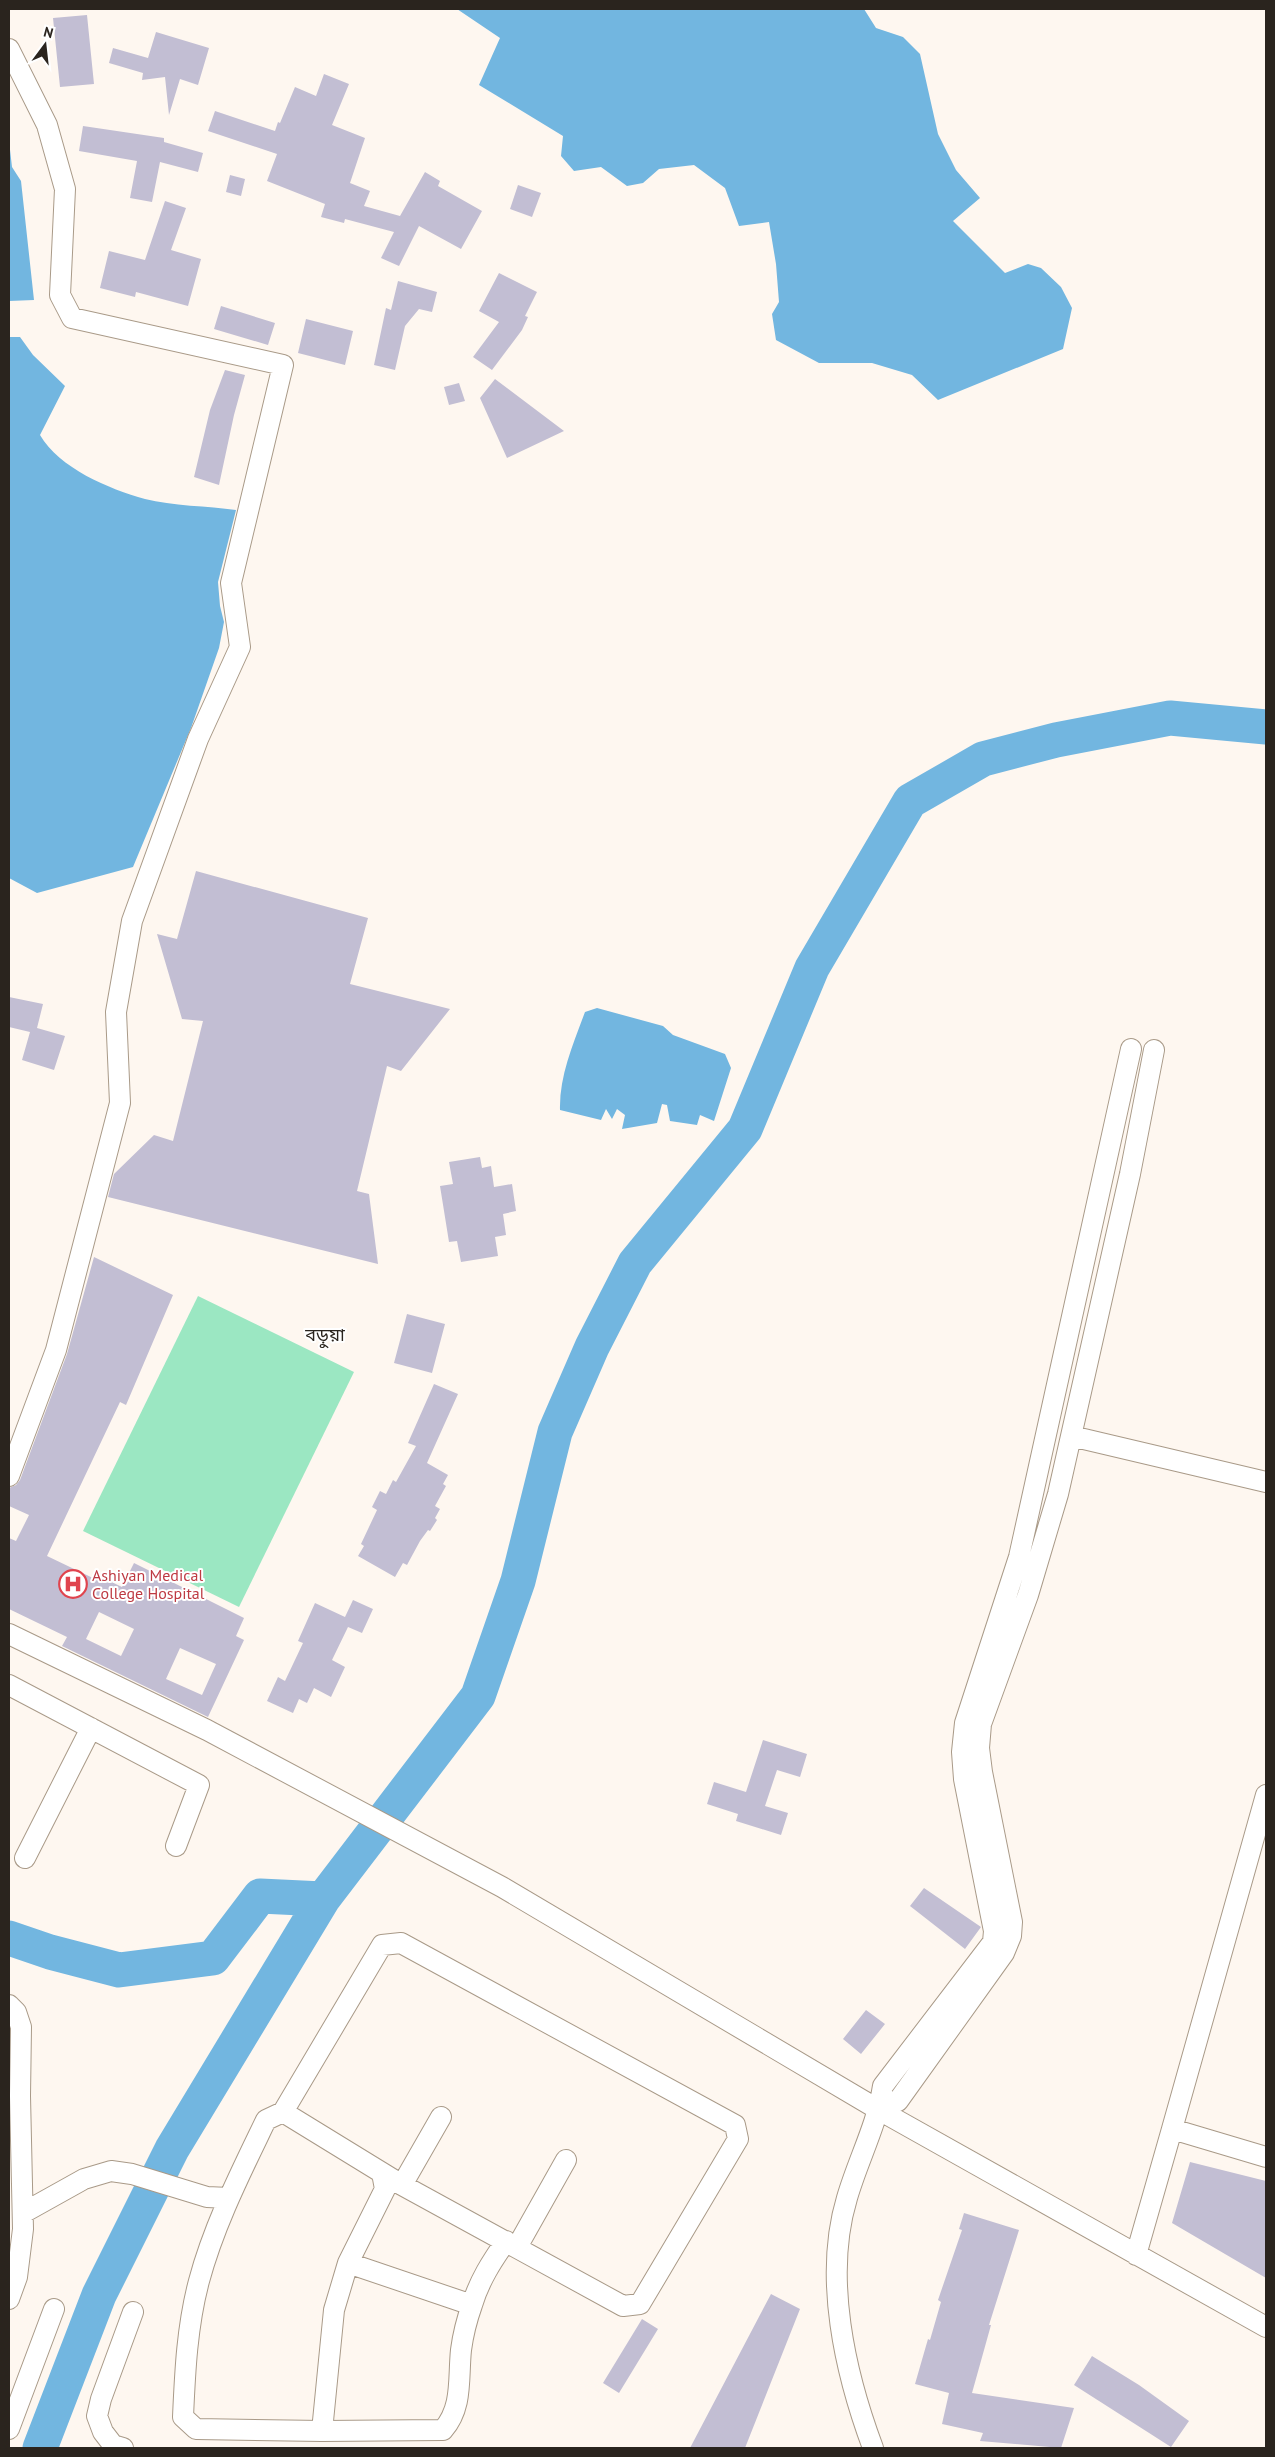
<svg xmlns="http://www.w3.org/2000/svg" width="1275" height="2457" viewBox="0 0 1275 2457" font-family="'PT Sans','Noto Sans Bengali',sans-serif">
  <rect width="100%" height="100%" fill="#fef7f0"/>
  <!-- green -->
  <path fill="#9be7c2" d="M198,1296L354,1372L239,1607L83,1531Z"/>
  <!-- water -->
  <path fill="#72b6e0" d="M457,9H864L876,28L903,37L920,54L938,134L956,170L980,198L953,221L1005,273L1028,264L1041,268L1061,287L1072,308L1063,349L938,400L912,375L872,363H819L776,340L772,314L779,302L776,264L769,222L739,226L725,188L694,165L659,169L643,183L627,186L601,167L574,171L561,156L563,136L479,85L500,38Z
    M9,141L12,167L21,181L34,300L9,301Z
    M9,337H20L33,355L65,386L40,435C59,468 109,489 145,499C172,506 208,506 236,510L218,582L220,606L224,622L219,648L191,728L133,867L37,893L9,878Z
    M597,1008L663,1026L673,1035L725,1054L731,1068L714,1121L700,1115L697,1125L670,1121L667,1105L662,1104L657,1123L622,1129L625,1115L617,1109L612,1119L606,1109L601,1120L560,1110C559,1077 573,1044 585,1012Z"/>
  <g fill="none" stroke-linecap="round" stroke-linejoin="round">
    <!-- river -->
    <path stroke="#72b6e0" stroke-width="35" d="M9,1938L50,1952L119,1970L213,1958L260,1896L323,1899
      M40,2448L99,2295L172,2149L323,1899L478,1696L518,1581L555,1432L592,1347L635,1263L745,1129L812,968L910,801L983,759L1056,740L1170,718L1266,727"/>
  </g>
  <!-- building -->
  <path fill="#c2bed3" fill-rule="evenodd" d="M87,15L94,84L60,87L53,18Z
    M156,32L209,48L198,85L180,79L169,115L165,77L142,80L143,73L109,63L113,48L148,58Z
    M324,74L349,84L332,125L365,138L350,183L370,191L364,206L400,216L425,172L440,181L438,186L482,211L461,249L419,226L399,266L381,258L394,232L345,219L344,223L321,217L325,204L267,181L277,154L208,131L215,111L275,131L278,122L280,123L295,87L316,96Z
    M83,126L164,138V142L203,153L198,172L160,162L152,202L130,198L137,161L79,151Z
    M230,175L245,179L241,196L226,192Z
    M518,185L541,193L532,217L510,209Z
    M165,201L186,208L171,250L201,259L188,306L136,292L135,297L100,288L109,251L145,260Z
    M499,273L537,292L525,316L528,317L522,330L492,370L473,357L499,322L479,311Z
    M398,281L437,292L432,312L419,309L405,326L395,370L374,365L386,308L391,310Z
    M221,306L275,323L268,345L214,329Z
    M306,319L353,331L345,365L298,353Z
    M225,370L245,375L234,415L219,485L194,477L210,410Z
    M495,379L564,431L507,458L480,398Z
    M459,383L465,401L449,405L444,387Z
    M196,871L368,918L350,984L450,1009L401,1071L387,1066L357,1191L369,1194L378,1264L108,1197L114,1174L154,1135L173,1141L203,1021L182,1019L157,934L177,939Z
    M9,997L43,1004L37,1028L65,1036L54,1070L22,1060L30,1032L9,1027Z
    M480,1157L482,1168L491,1166L494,1187L512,1184L516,1211L503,1214L506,1235L495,1237L498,1256L461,1262L457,1241L449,1242L440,1186L453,1184L449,1162Z
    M94,1257L173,1295L126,1405L120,1402L47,1556L95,1579L97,1575L122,1587L134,1563L244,1618L236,1636L244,1640L208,1717L62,1646L67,1637L9,1609V1538L16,1541L29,1515L9,1506V1488L16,1485L20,1480L67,1354ZM99,1612L134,1629L121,1656L86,1639ZM180,1648L216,1664L202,1695L166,1679Z
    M407,1314L445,1324L432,1373L394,1363Z
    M434,1384L458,1394L427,1463L448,1475L443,1484L446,1486L435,1506L440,1509L435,1518L437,1520L430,1531L428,1530L420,1541L407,1565L403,1563L395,1577L358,1556L364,1546L361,1544L377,1510L372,1507L380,1491L386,1494L393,1480L396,1482L416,1446L408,1443Z
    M353,1600L373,1609L362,1633L348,1627L332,1660L345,1667L331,1697L314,1688L307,1703L299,1699L293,1713L267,1701L278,1677L285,1681L303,1643L298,1641L315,1603L345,1617Z
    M763,1740L807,1754L800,1777L777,1770L765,1806L788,1813L781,1835L736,1821L738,1814L707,1804L714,1782L746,1792Z
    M924,1888L981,1927L965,1949L910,1906Z
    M866,2010L885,2024L861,2054L843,2039Z
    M1190,2162L1266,2181V2278L1172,2223Z
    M964,2213L1019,2230L989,2325H991L972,2393L1074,2408L1061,2448L980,2441L983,2433L942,2424L949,2393L915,2384L928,2339L930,2340L941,2302L938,2300L962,2230L959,2229Z
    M771,2294L800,2309L745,2448H690Z
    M642,2319L658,2329L619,2393L603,2383Z
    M1092,2356L1139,2385L1189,2421L1171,2447L1074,2385Z"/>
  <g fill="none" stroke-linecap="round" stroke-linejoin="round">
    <defs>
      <path id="minor" d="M9,49L47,125L65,189L60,295L72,318L283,365L231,583L240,647L198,739L132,921L116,1012L120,1103L56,1350L9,1476
        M1071,1436L1266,1482
        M9,1634L207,1730L502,1887L879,2110L1266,2327
        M9,1685L199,1785L176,1846
        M1266,1795L1172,2129L1266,2157
        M25,1858L91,1728
        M9,2005L16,2012L21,2027L20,2096L23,2229L17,2277L9,2299
        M879,2110L898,2101L1004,1953L1011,1936L1012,1922L982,1772L979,1748L981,1724L1028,1595L1058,1494L1130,1174L1154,1050
        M283,2112L402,2185L623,2306L640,2304L738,2139L735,2125L401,1943L382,1945L283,2112L266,2120C241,2172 214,2225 199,2281C187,2326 185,2372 183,2417L196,2429L322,2431L443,2430C463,2407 458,2379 461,2350C463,2335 467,2319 472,2305C479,2281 492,2261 506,2241
        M402,2185L441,2117
        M23,2213L84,2179L111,2171L132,2174L207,2197L229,2198
        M517,2247L566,2160
        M1136,2255L1172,2129
        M348,2263L472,2305
        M9,2429L54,2309
        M322,2431L334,2310L348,2263L385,2189L382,2173
        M123,2448L113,2445L103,2432L97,2416L101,2399L133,2312
        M873,2448C845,2373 823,2277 847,2198C858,2160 877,2125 883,2086L993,1942L994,1931L964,1779L962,1752L965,1723L1019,1557L1131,1049"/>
    </defs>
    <!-- minor casing -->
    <use href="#minor" stroke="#a99a88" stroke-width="22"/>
    <!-- minor -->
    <use href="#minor" stroke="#fff" stroke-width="20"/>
  </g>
  <!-- icons -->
  <defs>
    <symbol id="hospital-ring" viewBox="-11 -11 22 22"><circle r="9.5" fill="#fff" stroke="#e0444e" stroke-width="1.5"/><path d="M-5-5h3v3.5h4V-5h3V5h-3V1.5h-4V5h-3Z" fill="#e0444e"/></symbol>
  </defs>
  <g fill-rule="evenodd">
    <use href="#hospital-ring" x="57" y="1568" width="32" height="32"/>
  </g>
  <g text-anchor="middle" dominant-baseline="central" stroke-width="4" stroke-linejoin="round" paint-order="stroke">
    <!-- health labels -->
    <g font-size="16" fill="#be3a42" stroke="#fff" text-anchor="start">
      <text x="92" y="1575">Ashiyan Medical<tspan x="92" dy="18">College Hospital</tspan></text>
    </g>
    <!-- neighbourhood labels -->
    <g font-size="18" fill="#2a241e" stroke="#fff">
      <text x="325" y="1334">বড়ুয়া</text>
    </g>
  </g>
  <!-- border -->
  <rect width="1275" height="2457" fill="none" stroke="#2a241e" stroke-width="20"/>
  <!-- north arrow -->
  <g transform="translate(45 45) rotate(15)" stroke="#ffffff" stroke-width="4" paint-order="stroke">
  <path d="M0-4L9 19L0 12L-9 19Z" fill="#2a241e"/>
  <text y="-8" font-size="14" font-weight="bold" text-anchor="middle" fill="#2a241e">N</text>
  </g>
</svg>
